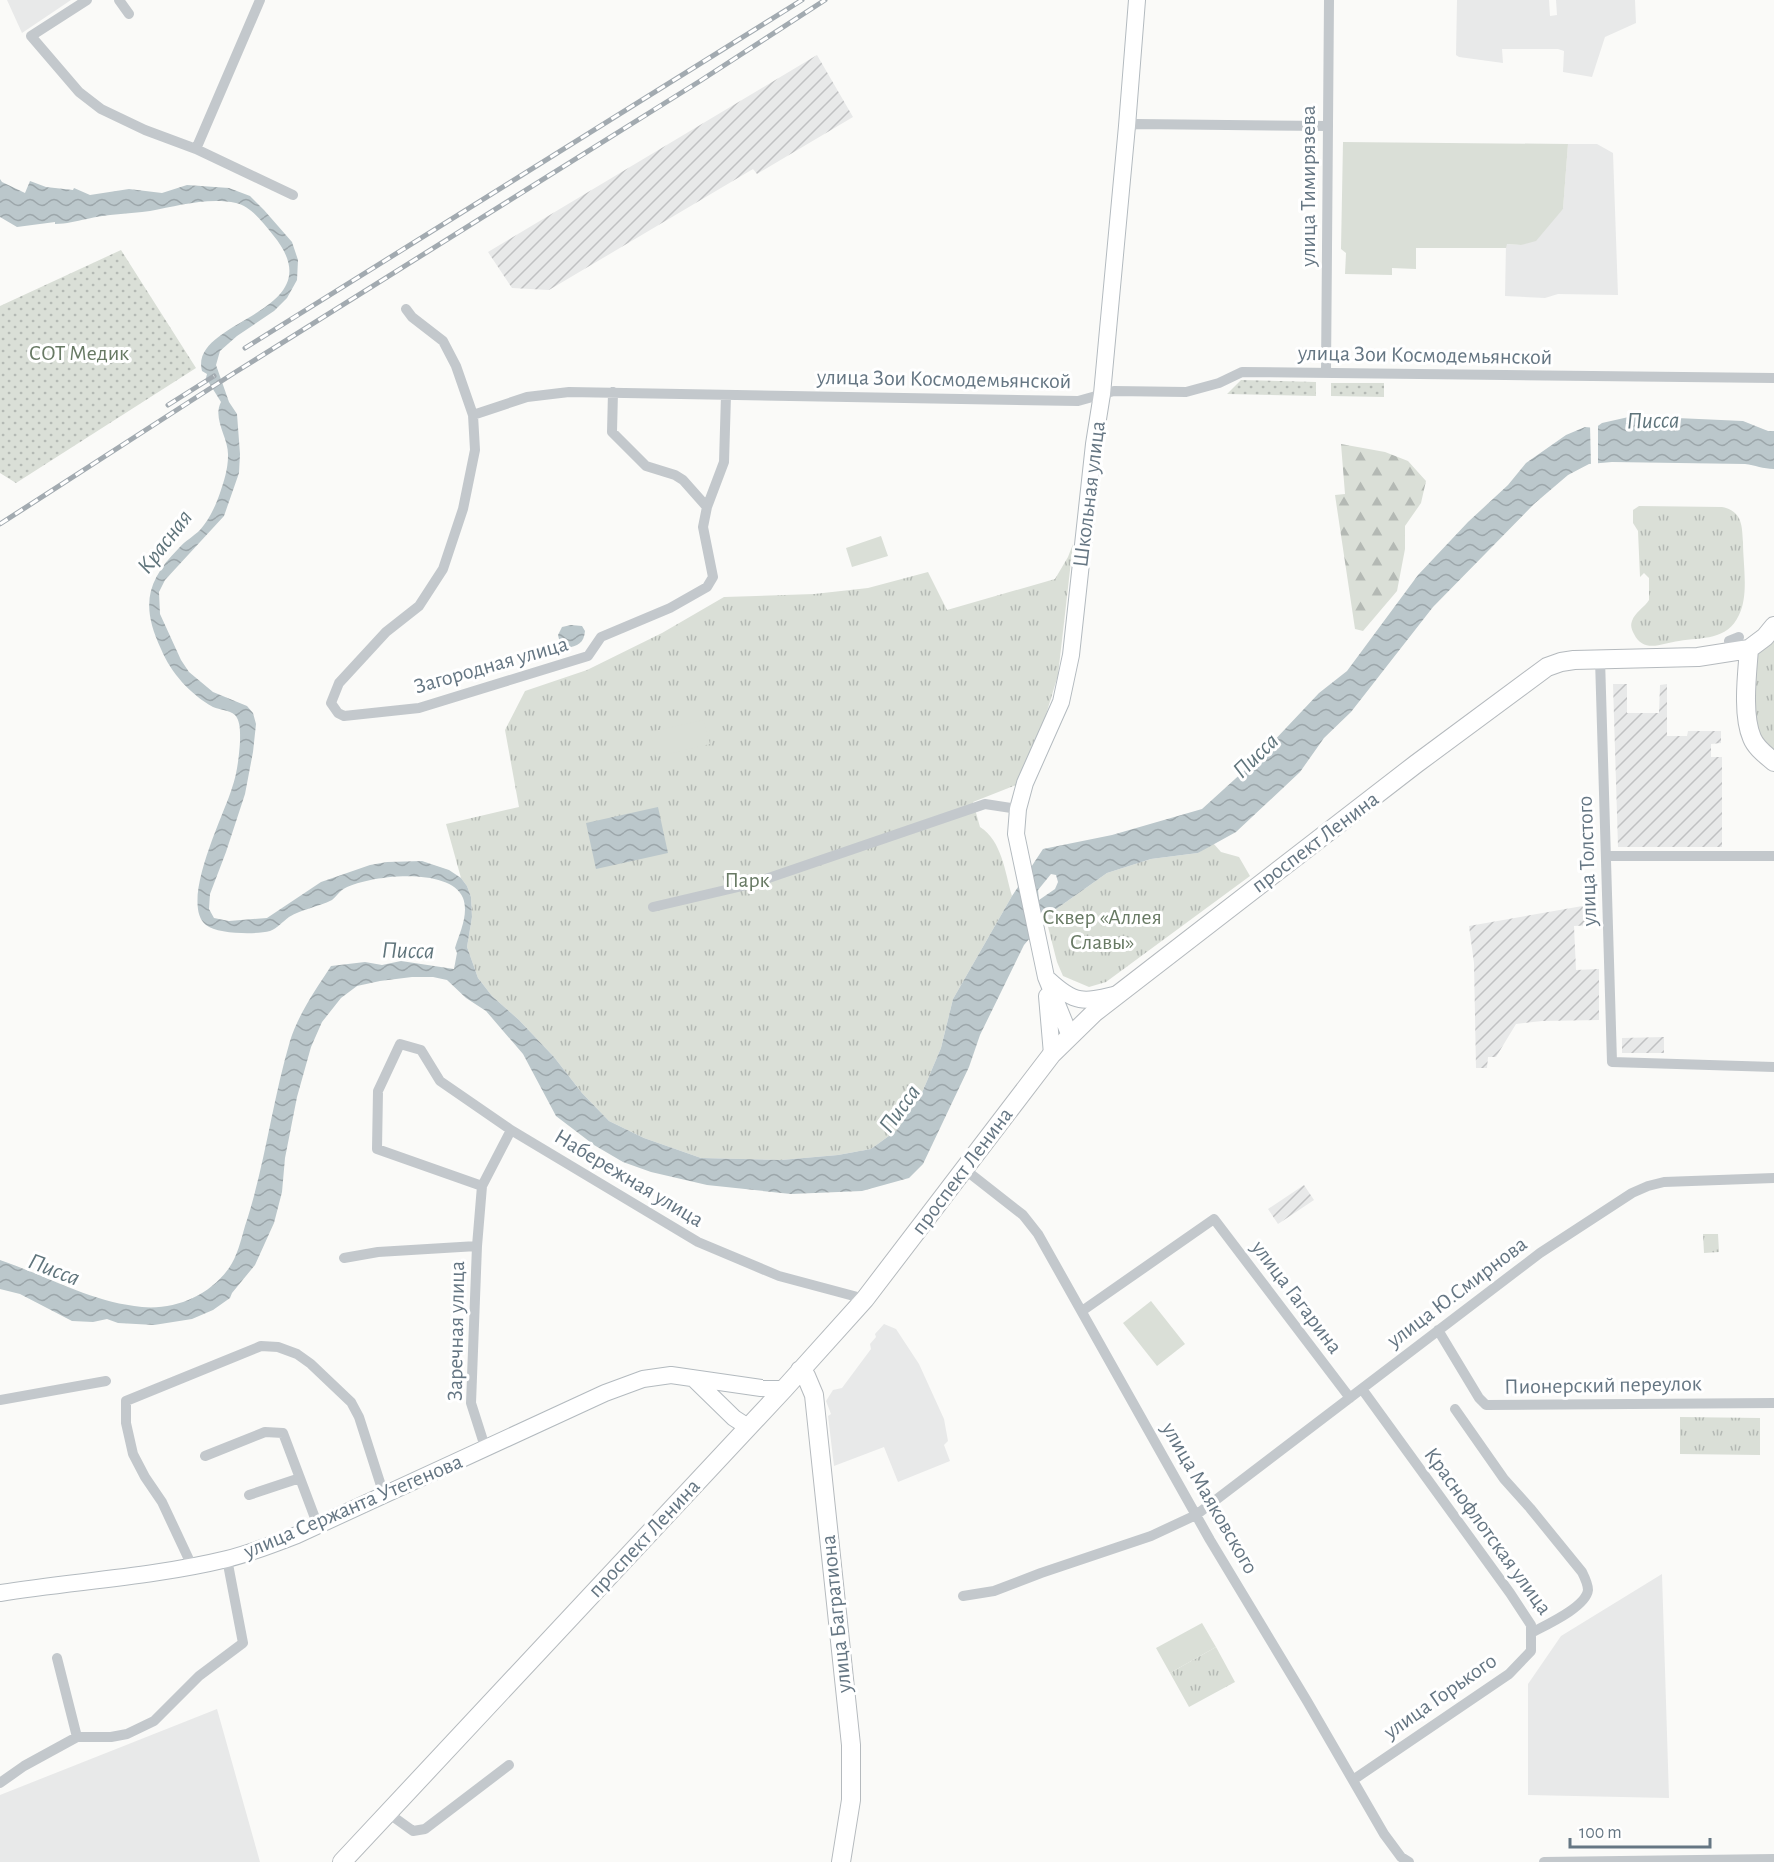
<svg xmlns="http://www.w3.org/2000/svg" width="1774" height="1862" viewBox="0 0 1774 1862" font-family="'Alegreya Sans',sans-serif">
  <defs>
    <pattern id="industrial-furrows" width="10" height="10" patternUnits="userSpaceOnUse" patternTransform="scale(1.5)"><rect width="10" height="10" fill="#e8e9e9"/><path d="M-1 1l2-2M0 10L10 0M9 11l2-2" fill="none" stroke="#c0c1c2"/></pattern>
    <pattern id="grass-dots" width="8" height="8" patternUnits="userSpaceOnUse" patternTransform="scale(1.5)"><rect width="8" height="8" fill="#dadfd7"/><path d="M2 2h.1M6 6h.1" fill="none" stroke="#b4b9b4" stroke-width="1.8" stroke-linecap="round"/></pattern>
    <pattern id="forest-firs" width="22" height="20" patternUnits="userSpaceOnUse" patternTransform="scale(1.5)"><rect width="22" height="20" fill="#dadfd7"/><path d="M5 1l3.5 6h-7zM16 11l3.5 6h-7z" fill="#b4b9b4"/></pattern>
    <pattern id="park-tufts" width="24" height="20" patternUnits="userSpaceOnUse" patternTransform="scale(1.5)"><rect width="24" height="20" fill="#dadfd7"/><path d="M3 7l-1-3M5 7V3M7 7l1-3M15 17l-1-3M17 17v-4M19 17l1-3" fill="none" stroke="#b4b9b4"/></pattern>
    <pattern id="water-waves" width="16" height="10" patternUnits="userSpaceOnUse" patternTransform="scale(1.5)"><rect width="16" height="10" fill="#bbc7cb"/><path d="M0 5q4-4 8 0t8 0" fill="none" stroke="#9ca6aa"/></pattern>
  </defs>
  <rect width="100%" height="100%" fill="#fafaf8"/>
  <!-- built -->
  <path fill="#e8e9e9" d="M7,0H71L22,33Z
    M1457,0H1549L1550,16L1557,15L1556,0H1635L1636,23L1605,37L1592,77L1563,72L1564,51L1558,49H1502L1503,63L1459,57L1456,55Z
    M1568,144H1597L1613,153L1618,295L1558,294L1545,298L1505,296L1506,244L1521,245L1563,209Z
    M884,1324L896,1329L919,1364L944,1419L948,1441L944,1445L950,1461L898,1482L884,1447L834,1466L828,1416L831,1414L826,1401L833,1390L842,1388L871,1349L870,1344L876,1337L875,1334Z
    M1662,1574L1669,1798L1528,1795V1684L1561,1636Z
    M217,1709L260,1862H0V1795Z"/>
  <!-- industrial -->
  <path fill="url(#industrial-furrows)" d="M817,55L853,117L757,174L753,169L549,290L512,288L488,252Z
    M1613,684H1627V713H1659L1660,685L1667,684V736H1687L1688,731H1721V743L1711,744V757H1722V847H1618Z
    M1594,904L1596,925L1574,926L1576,970L1599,969V1020L1542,1021L1516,1024L1496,1057H1488L1487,1068H1476L1474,963L1469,926Z
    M1664,1037V1053H1622V1038Z
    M1304,1185L1314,1200L1278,1224L1268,1209Z"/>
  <!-- grass -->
  <path fill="url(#grass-dots)" d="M121,250L196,368L16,483L0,473V306Z
    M1241,380L1316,382V396L1227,394Z
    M1331,383H1384V397L1331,396Z"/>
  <!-- forest -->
  <path fill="url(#forest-firs)" d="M1341,444L1385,452L1408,461L1426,481L1421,503L1405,526V549L1397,591L1363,631L1355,629L1335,495L1345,494Z"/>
  <!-- park -->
  <path fill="url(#park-tufts)" d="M1639,506L1722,507C1742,511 1742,525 1743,542C1743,564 1749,595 1739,615C1727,641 1702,637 1679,641C1662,643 1644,654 1634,634C1632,630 1630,626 1632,621C1635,612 1645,607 1649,600V578L1644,573L1640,577L1638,531L1633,523V510Z
    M1073,544L1058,675L1026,781L973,802L980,827C1002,841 1005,872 1012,896L953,999L941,1048L921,1095L897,1130L871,1149L838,1155L781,1160L701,1158L644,1138L609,1121L582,1093L554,1057L519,1020L492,996L478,978L467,947L472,917L471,897L467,886L461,878L446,824L519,807L505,730L525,691L587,670L662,633L724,597L814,594L868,588L928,572L947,610L1055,579L1068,557Z
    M1774,640V749H1767L1753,738L1755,647Z
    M1213,843L1221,852L1239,857L1250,876L1106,982L1089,987L1063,976L1057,962L1046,919L1052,912L1107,873L1151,859L1198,853Z
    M1703,1234H1718L1719,1252L1704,1253Z
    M1680,1417L1760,1418V1455L1680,1454Z
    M1216,1647L1235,1682L1189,1707L1170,1673Z"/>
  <!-- pitch -->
  <path fill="#dadfd7" d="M1343,142L1568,144L1563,209L1536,241L1521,245L1507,244L1506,248H1416V269L1392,268V275L1345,274L1346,253L1341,249Z
    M881,536L888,556L852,567L846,548Z
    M704,720L710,744L656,757L650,732Z
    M1151,1301L1185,1344L1157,1366L1123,1323Z
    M1202,1623L1216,1647L1170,1673L1156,1648Z"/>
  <!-- water -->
  <path fill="url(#water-waves)" fill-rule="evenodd" d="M0,179L2,182L25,193L30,181L46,187L73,190L74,188L90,195L129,189L162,193L187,185L229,188L250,196L264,210L292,242L298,260L297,280L287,298L274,311L237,336L220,351L216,365L229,402L237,414L240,454L239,473L224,516L165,580L159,592L160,614L181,660L189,672L213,692L247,706L253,713L256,724L253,752L245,794L226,852L210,894L209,909L214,918L229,921L267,918L321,882L370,865L387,862L422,861L449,870L461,878L467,886L471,897L472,917L467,947L478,978L492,996L519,1020L554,1057L582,1093L609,1121L644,1138L701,1158L781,1160L838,1155L871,1149L897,1130L921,1095L941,1048L953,999L1012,896L1043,849L1112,835L1202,809L1256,760L1319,693L1347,671L1418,575L1468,522L1508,485L1526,463L1566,435L1585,427L1595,428L1602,423L1633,416L1743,421L1768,431H1774V469C1763,469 1755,465 1745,464L1612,462L1589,464L1568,475L1534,504L1433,607L1351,712L1324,738L1300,772L1236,832L1198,853L1151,859L1107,873L1052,912L1024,945L980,1035L969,1067L923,1164L909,1178L862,1191L791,1194L707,1185L651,1172L623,1162L594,1145L556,1116L523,1054L486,1011L466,998L447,980L433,977H412L380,981L357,986L341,998L322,1022L311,1047L297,1097L285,1158L282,1192L274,1223L255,1265L232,1293L230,1298L213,1310L192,1319L154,1325L118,1323L107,1319L93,1322L72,1321L20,1294L0,1289V1260C47,1276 91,1302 142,1307C175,1310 209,1296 229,1268C237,1257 241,1240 245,1226C265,1166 272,1102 290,1041C298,1015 316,989 331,966L365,962L382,965L401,961L454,969L457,953L455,948C460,932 469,914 463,898C450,866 366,875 342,890C338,893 336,897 332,900C318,907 302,909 289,917C282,922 278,928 270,931C256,935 217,934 206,925C179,903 224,815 232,788C237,774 239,757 240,742C240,733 241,722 235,715C229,710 220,710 213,707C190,694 171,673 161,649C141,606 146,581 179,548C185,541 194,536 200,530C209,520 216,505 220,493C224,481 228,469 228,456C229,438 212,419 221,402L206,378L207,374L202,371C188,318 338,314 273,235C263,223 251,206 236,203C208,197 177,206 150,211C129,214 107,214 87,219C75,221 67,224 55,224V222L17,227L0,217ZM1051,874L1056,875L1058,882L1055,889L1039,900L1038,890Z
    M571,625L582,626L585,631C584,643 578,646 566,648L560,643L558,635L562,627Z
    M658,807L668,853L596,869L586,823Z"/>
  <!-- pier -->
  <path fill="#fafaf8" d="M1590,425H1598V466H1591Z"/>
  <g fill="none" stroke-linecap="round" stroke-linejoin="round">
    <defs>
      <path id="secondary" d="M1049,980C1076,1005 1084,1002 1118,994
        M1047,996L1052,1054
        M1070,1036L1046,977L1016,834L1018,809L1025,783L1061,702L1071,655L1094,444L1102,394L1127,126L1137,0
        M693,1378L734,1418L748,1427
        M0,1593C76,1581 153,1577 227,1559C251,1553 274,1544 297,1535L605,1393L643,1379L671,1375L761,1388L784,1389"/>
      <path id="primary" d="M1774,626L1765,637L1749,649C1747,675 1742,715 1752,738C1756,748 1766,755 1774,762
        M800,1370L806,1376L814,1395L851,1745V1800L841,1862
        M342,1862L784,1389L865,1299L1052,1054L1094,1013L1416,764L1547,667L1561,662L1574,660L1698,657L1749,649"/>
    </defs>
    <!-- secondary casing -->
    <use href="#secondary" stroke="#b3babf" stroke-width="18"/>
    <!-- primary casing -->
    <use href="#primary" stroke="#b5babe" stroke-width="20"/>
    <!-- street -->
    <path stroke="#c3c8cc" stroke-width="10" d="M87,0L31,36L79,92L101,109L145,130L196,149L293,195
      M119,0L129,14
      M1127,126L1137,124L1328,126
      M196,149L260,0
      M406,309L412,317L443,341L456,366L473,415L475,450L463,509L443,569L419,606L386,632L339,683L331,703L338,713L344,716L419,708L588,656L601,637L670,608L707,587L713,577L703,527L707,507L724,462L726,395
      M1326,373L1329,0
      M613,392L612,432L646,466L675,475L683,480L707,507
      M473,415L527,397L569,392L1078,401L1114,391L1186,392L1219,383L1242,372L1774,378
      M1729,641L1739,637
      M1600,659L1612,1062L1774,1067
      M1606,856H1774
      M653,907L751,884L985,804L1018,809
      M963,1168L1023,1215L1038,1234L1210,1540L1307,1701L1384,1834L1401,1857L1409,1862
      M482,1186L377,1149L378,1091L400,1044L421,1050L440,1081L511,1130L698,1242L779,1276L865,1299
      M344,1258L378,1252L477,1246
      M1082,1311L1214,1219L1350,1398
      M1438,1330L1479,1398L1486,1405L1774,1403
      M0,1400L106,1381
      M1455,1409L1504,1479L1530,1508L1582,1572C1585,1578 1588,1584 1588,1590C1586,1607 1546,1625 1531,1633
      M486,1450L471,1403L477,1246L482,1186L511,1130
      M205,1456L265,1432L283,1433L318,1526
      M249,1495L300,1478
      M192,1566L162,1502L145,1477L133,1454L126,1423V1401L261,1346L278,1347L297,1354L311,1364L351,1402L359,1417L384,1495
      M963,1596L994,1591L1041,1573L1151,1536L1196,1515L1540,1253L1632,1193L1648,1186L1664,1182L1774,1178
      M57,1658L77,1737
      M1353,1780L1509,1674L1531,1651V1625L1510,1593L1362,1389
      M0,1783L24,1766L77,1737H111L127,1734L154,1721L199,1676L243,1643L227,1559
      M388,1813L413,1831L425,1829L509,1765
      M1544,1862L1774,1859"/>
    <!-- secondary -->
    <use href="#secondary" stroke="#fff" stroke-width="16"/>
    <!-- primary -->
    <use href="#primary" stroke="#fff" stroke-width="18"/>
    <defs>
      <path id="rail" d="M245,348L802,0
        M168,405L214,376
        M0,524L234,373L700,81L825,0"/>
    </defs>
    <!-- rail casing -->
    <use href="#rail" stroke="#a2aab0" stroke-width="5"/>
    <!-- rail -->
    <use href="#rail" stroke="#fff" stroke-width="3" stroke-dasharray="9" stroke-linecap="butt"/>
  </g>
  <g text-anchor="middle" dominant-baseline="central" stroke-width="6" stroke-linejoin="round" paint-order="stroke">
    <!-- street labels -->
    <g font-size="22" fill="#657683" stroke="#fff">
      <text transform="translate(1308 186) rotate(-90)">улица Тимирязева</text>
      <text transform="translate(1425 355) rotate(1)">улица Зои Космодемьянской</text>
      <text transform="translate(944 379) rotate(1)">улица Зои Космодемьянской</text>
      <text transform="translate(1089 494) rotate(-83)">Школьная улица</text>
      <text transform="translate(491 665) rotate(-16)">Загородная улица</text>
      <text transform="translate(1315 842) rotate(-37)">проспект Ленина</text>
      <text transform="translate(1587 861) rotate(-92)">улица Толстого</text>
      <text transform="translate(962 1171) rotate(-53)">проспект Ленина</text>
      <text transform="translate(629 1178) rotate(31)">Набережная улица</text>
      <text transform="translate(1457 1292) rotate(-37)">улица Ю.Смирнова</text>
      <text transform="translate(1297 1297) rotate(53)">улица Гагарина</text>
      <text transform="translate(456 1331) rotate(-89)">Заречная улица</text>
      <text transform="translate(1603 1385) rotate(-1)">Пионерский переулок</text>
      <text transform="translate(1210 1498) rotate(60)">улица Маяковского</text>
      <text transform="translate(353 1506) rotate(-23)">улица Сержанта Утегенова</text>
      <text transform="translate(1488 1531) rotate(54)">Краснофлотская улица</text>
      <text transform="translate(644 1538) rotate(-47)">проспект Ленина</text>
      <text transform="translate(836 1614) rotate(-96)">улица Багратиона</text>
      <text transform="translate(1440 1696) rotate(-35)">улица Горького</text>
    </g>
    <!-- park labels -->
    <g font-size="22" fill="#687a64" stroke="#fff">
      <text x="79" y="353">СОТ Медик</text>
      <text x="747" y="880">Парк</text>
      <text x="1102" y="917">Сквер «Аллея<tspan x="1102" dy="25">Славы»</tspan></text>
    </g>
    <!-- water labels -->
    <g font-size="24" font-style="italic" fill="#60757c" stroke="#fff">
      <text transform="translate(1653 421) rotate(-1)">Писса</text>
      <text transform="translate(165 542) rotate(-52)">Красная</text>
      <text transform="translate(1256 756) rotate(-44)">Писса</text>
      <text transform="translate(408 951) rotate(1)">Писса</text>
      <text transform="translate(900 1109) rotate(-54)">Писса</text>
      <text transform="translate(54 1270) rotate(21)">Писса</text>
    </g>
  </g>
  <!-- scale -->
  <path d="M1570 1838v9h140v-9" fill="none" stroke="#657683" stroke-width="3"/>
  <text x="1579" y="1838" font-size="18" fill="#657683" stroke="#ffffff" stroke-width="4.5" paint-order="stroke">100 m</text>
</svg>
